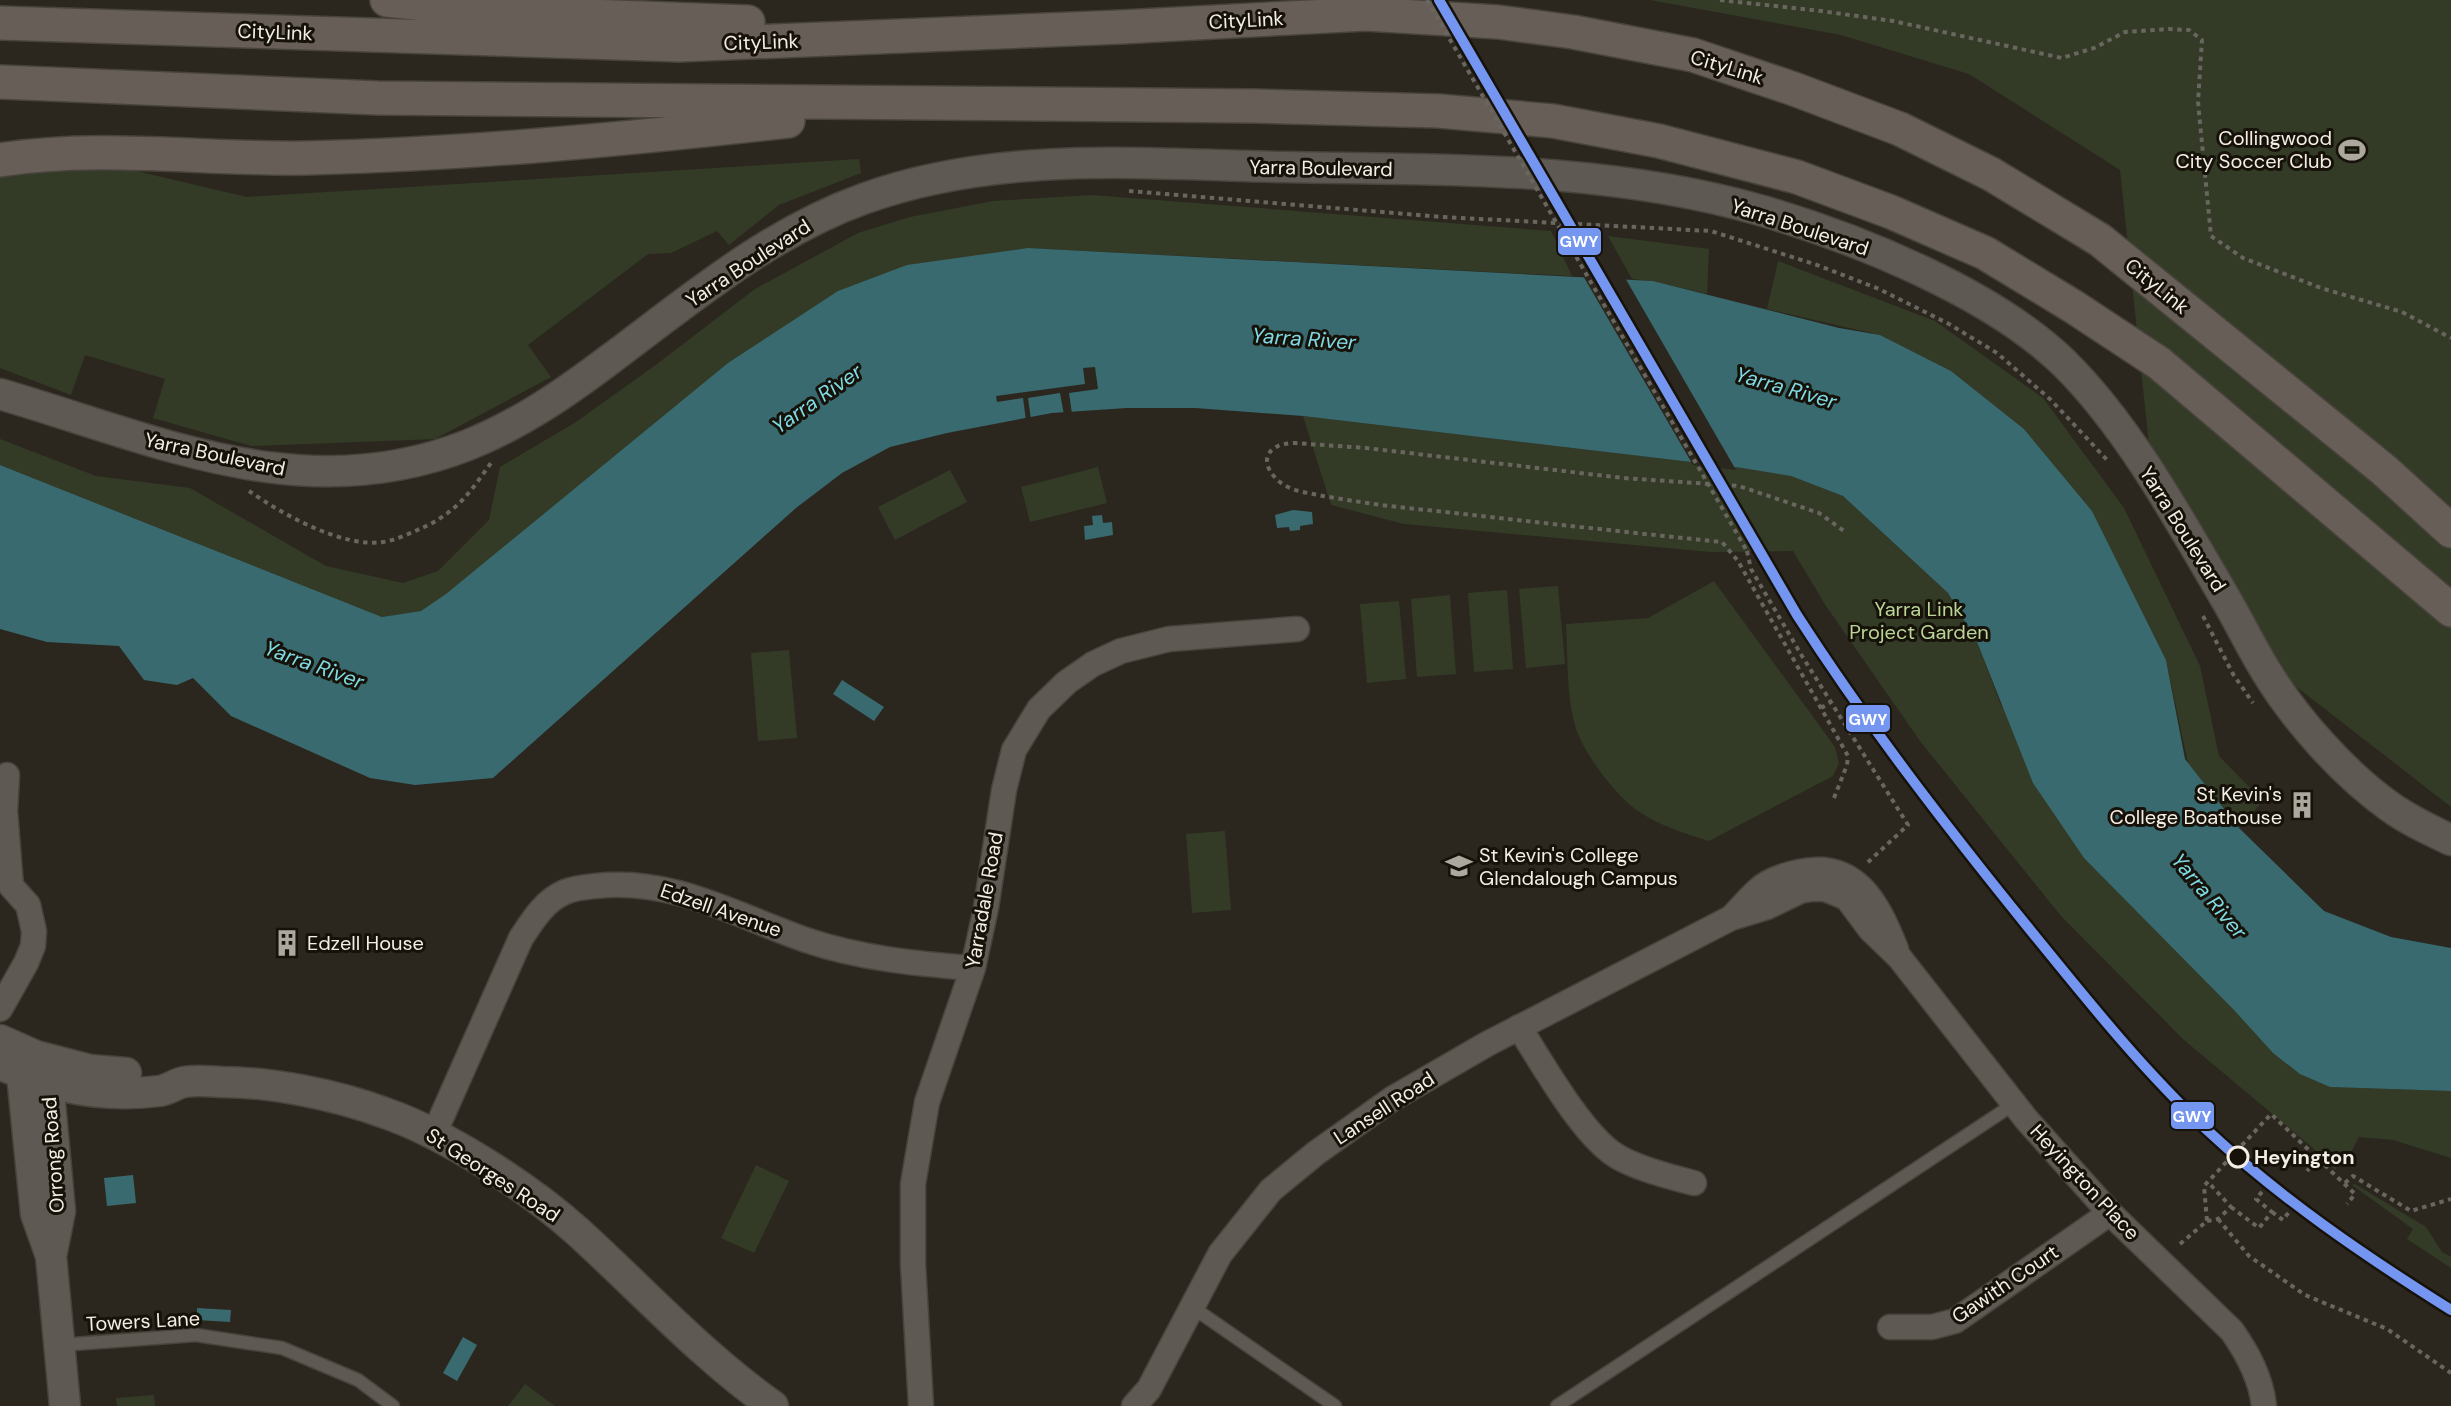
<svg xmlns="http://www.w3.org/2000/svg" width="2451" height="1406" viewBox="0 0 2451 1406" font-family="'DM Sans',sans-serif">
  <rect width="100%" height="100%" fill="#2b271e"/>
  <!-- green -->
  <path fill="#333b27" d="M1650,0H2451V807L2280,674L2186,500L2149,445L2120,170L1969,74L1841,35Z
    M859,159L861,173L779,205L729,245L717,231L671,253L648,254L528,345L551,377L435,439L251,446L153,418L165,379L85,355L71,395L0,368V169L123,168L247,197Z
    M1092,195L1551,231L1572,276L1028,248L421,611L382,617L0,465V439L96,476L190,488L326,566L403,583L438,571L489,520L500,467L576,422L657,364L755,289L858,233L910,217L993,201Z
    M1608,236L1709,249L1707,294L1653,281L1632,279Z
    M1778,261L1935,321L2043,398L2124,508L2200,666L2219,756L2263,801L2239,828L2188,763L2166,660L2092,511L2024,429L1951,371L1880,335L1767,309Z
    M1303,416L1742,468L1791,476L1843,496L1948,593L1977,642L2001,705L2233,1009L2273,1053L2330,1087L2451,1091V1158L2393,1140L2359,1137L2346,1162L2342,1159L2335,1170L2313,1148L2184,1040L2061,916L1920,741L1826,606L1793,551L1711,552L1404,524L1331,505Z
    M1098,467L1107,503L1030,522L1021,487Z
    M950,470L967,502L895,540L878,507Z
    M1714,581L1835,747L1839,763L1833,776L1709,841C1685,834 1662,826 1641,813C1618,799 1588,758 1578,734C1566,704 1568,656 1566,624L1648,618Z
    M1558,586L1565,664L1526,668L1519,589Z
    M1507,590L1513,669L1474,672L1468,593Z
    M1450,595L1456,674L1417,677L1411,599Z
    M1399,601L1406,679L1367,683L1360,604Z
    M789,650L797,738L758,741L751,653Z
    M1225,831L1231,910L1192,913L1186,834Z
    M756,1165L789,1181L754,1253L721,1238Z
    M2355,1184L2426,1227L2442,1252L2451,1257V1268L2407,1239L2413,1229L2352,1185Z
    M525,1384L555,1406H508Z
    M154,1395L155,1406H117L116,1398Z"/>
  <!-- water -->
  <path fill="#396a6f" d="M1028,248L1653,281L1839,328L1880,335L1951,371L2024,429L2092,511L2166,660L2185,759L2239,828L2324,911L2391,937L2451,948V1091L2330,1087L2300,1074L2273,1053L2233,1009L2084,858L2033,783L1977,642L1948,593L1843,496L1791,476L1742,468L1303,416L1195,408H1127L1052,413L947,433L890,447L842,473L796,508L493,778L415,785L370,778L231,716L193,678L177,685L144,680L119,646L47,642L0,629V465L382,617L421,611L446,594L728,363L838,291L907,265Z
    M1293,510L1312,512L1313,524L1300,526V530L1290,531L1289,527L1277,528L1275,515Z
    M1102,515L1103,523L1112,522L1113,535L1085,540L1084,526L1093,525L1092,516Z
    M842,680L884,707L874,721L833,694Z
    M133,1175L136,1203L107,1206L104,1178Z
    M197,1308L231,1310L230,1322L197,1320Z
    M463,1337L477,1345L457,1381L443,1373Z"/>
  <!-- pier -->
  <path fill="#2b271e" d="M1582,274L1624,276L1736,470L1693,465Z
    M1095,367L1098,389L1069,393L1072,414L1064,415L1060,393L1028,398L1031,420L1026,421L1023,398L997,402L996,396L1085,384L1083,368Z"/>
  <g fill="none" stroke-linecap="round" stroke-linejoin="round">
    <defs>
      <path id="service" d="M1192,1307L1335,1406
        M60,1345L196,1335L282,1348L358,1380L393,1406
        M1557,1406L2014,1104"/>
      <path id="minor" d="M1731,918C1740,909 1748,899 1757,891C1767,881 1785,875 1799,872C1856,859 1878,904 1896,949
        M0,1009L26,963L33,946L34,931L28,905L11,886L5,811L7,775
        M1519,1027C1542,1063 1579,1129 1612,1153C1631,1167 1671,1177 1694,1183
        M434,1134L521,938C533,920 544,901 565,892C574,888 586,887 596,886C672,877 737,916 806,940C858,958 918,964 973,968
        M1890,1327H1932L1955,1321L2110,1213
        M921,1406L913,1264V1184L927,1102L973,968L986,908L1004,790L1014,750L1039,709L1067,682L1093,664L1121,651L1169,639L1297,629
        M1134,1406L1149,1389L1220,1254L1271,1190L1316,1153L1392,1099L1487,1044L1731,918L1767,907L1800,891L1811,889H1825L1847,898L1870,929L1899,957L2026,1119L2110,1213L2232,1331C2248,1354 2261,1378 2264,1406"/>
      <path id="tertiary" d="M0,394C158,440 303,510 468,445C521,424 568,391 613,357C692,298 769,233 863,199C998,150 1144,164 1285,167C1445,170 1607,166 1763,211C1858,239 1992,293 2064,363C2128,426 2179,519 2224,596C2239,621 2251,647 2266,671C2295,719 2343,773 2389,806C2408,820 2430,830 2451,840
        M0,1040L36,1056L90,1070L126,1073
        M36,1056L48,1082L60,1211L51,1256
        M0,1064C49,1087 104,1098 159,1091C168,1090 175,1084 184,1082C195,1080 209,1081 221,1082C272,1082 337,1095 385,1113C446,1134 529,1188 577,1231C642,1290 702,1356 773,1406
        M22,1074L36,1214L51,1256L65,1406"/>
      <path id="motorway" d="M387,0L508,13L748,22
        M0,23L679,45L1121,27L1366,14L1498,22L1573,32L1693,55L1794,89L1900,129L1991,174L2100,240L2384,470L2451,531
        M0,82L378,98L1254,106L1439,111L1553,121L1659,141L1797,177L1891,212L1985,253L2074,307L2159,363L2451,610
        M0,160C102,144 206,160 308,158C469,154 629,139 788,121"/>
    </defs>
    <!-- service casing -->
    <use href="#service" stroke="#48443d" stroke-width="15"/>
    <!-- minor casing -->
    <use href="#minor" stroke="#48443d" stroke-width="27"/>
    <!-- tertiary casing -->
    <use href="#tertiary" stroke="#48443d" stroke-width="33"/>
    <!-- motorway casing -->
    <use href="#motorway" stroke="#48443d" stroke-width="36"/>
    <!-- path -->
    <path stroke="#69655f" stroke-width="4" stroke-dasharray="4.5 4.5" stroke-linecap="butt" d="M1720,0L1821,11L1893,21L2062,58L2094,48L2125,32L2169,29L2189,30L2202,40L2198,102L2211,236L2243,258L2321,288L2402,312L2451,338
      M1129,191L1442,217L1711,231L1817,265L1879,289L1949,324L1997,353L2051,400L2109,462
      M249,491C282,514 342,548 383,542C397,540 410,533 422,528C438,521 455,509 466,496C475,486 483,474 491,463
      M1747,551L1751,569L1802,656L1908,825L1866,864
      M2203,616L2233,674L2253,703
      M1821,708L1831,702
      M1834,798L1847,765L1848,756L1738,561L1722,542C1624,532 1526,521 1427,510C1392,507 1358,502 1323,496C1310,493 1296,492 1284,485C1259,468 1261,444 1294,443L1366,448L1623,478L1739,486L1819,513L1844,531
      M2307,1171L2319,1158
      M2345,1183L2353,1176L2411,1211L2451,1199
      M2231,1207L2259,1228L2272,1212L2256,1199L2266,1187
      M2272,1212L2283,1220L2292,1208
      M2218,1219L2249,1256L2305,1295L2387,1329L2451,1373
      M2207,1221L2218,1219L2231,1207L2208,1182
      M2180,1244L2207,1221L2204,1186L2271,1114L2355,1194L2347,1204"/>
    <!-- service -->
    <use href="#service" stroke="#5e5a53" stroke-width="12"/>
    <!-- minor -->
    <use href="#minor" stroke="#5e5a53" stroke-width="24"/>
    <!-- tertiary -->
    <use href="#tertiary" stroke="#5e5a53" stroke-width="30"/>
    <!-- motorway -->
    <use href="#motorway" stroke="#685e58" stroke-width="33"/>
    <!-- path-bridge -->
    <path stroke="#69655f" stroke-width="4" stroke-dasharray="4.5 4.5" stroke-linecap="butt" d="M1427,0L1747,551"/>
    <defs>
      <path id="rail-1" d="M1439,0L1797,615C1867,724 1946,826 2027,926C2084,996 2140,1067 2206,1129C2281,1199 2365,1256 2451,1310"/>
    </defs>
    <!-- rail-1 casing -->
    <use href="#rail-1" stroke="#16120a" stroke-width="15"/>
    <!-- rail-1 -->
    <use href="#rail-1" stroke="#7596f0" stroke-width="10"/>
  </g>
  <!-- icons -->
  <defs>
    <symbol id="stadium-bare" viewBox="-9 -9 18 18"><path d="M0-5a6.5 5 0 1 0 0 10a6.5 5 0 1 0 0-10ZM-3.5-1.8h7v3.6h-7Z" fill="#ada89e" stroke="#16120a" stroke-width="2.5" paint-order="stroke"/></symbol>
    <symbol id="building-bare" viewBox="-9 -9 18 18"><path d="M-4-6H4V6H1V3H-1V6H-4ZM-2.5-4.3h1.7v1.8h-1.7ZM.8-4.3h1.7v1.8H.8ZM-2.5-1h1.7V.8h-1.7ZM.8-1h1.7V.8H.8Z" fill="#ada89e" stroke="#16120a" stroke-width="2.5" paint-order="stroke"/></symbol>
    <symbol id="school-bare" viewBox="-9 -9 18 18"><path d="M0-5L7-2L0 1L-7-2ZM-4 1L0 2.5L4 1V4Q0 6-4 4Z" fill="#ada89e" stroke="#16120a" stroke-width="2.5" paint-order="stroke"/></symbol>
  </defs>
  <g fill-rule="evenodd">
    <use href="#stadium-bare" x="2333" y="131" width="38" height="38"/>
    <use href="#building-bare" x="2283" y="786" width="38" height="38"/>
    <use href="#school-bare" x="1440" y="847" width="38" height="38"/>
    <use href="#building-bare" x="268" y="924" width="38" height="38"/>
  </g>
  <!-- markers -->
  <circle fill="#16120a" stroke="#f3ede3" stroke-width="3" cx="2238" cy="1157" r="10"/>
  <g text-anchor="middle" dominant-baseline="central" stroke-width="6" stroke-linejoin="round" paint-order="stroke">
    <!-- street labels -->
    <g font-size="20" fill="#f3ede3" stroke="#16120a">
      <text transform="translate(1246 20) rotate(-3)">CityLink</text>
      <text transform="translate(275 32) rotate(2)">CityLink</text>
      <text transform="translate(761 42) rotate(-2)">CityLink</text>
      <text transform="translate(1727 67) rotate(17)">CityLink</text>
      <text transform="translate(1321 168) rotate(1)">Yarra Boulevard</text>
      <text transform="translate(1800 227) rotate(18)">Yarra Boulevard</text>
      <text transform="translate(748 263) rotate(-33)">Yarra Boulevard</text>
      <text transform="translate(2157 286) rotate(39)">CityLink</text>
      <text transform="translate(215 454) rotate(12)">Yarra Boulevard</text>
      <text transform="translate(2183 529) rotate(58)">Yarra Boulevard</text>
      <text transform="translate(984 900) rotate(-80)">Yarradale Road</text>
      <text transform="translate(721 910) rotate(19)">Edzell Avenue</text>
      <text transform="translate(1384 1108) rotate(-33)">Lansell Road</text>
      <text transform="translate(53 1155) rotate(-94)">Orrong Road</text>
      <text transform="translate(493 1175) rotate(33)">St Georges Road</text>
      <text transform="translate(2085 1182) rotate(47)">Heyington Place</text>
      <text transform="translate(2005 1284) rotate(-34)">Gawith Court</text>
      <text transform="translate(143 1321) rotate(-3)">Towers Lane</text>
    </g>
    <!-- poi labels -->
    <g font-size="20" fill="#f3ede3" stroke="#16120a" text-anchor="end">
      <text x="2332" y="138">Collingwood<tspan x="2332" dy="23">City Soccer Club</tspan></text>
      <text x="2282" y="794">St Kevin's<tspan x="2282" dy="23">College Boathouse</tspan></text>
      <text x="1479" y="855" text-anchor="start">St Kevin's College<tspan x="1479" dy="23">Glendalough Campus</tspan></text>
      <text x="307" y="943" text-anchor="start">Edzell House</text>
    </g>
    <!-- park labels -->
    <g font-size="20" fill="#bad596" stroke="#16120a">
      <text x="1919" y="609">Yarra Link<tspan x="1919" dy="23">Project Garden</tspan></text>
    </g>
    <!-- stop labels -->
    <g font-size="20" font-weight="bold" fill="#f3ede3" stroke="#16120a" text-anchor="start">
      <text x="2254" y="1157">Heyington</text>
    </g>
    <!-- water labels -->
    <g font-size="21" font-style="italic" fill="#7fdae4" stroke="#16120a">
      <text transform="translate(1304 339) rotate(4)">Yarra River</text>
      <text transform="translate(1786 388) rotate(16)">Yarra River</text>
      <text transform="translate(817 399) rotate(-35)">Yarra River</text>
      <text transform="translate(314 665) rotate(20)">Yarra River</text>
      <text transform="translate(2209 896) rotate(50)">Yarra River</text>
    </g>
  </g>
  <g stroke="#16120a" stroke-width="2">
    <rect x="1557" y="227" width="45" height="29" rx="6" fill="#7596f0"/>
    <rect x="1845" y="704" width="46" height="29" rx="6" fill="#7596f0"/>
    <rect x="2170" y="1101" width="45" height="29" rx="6" fill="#7596f0"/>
  </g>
  <g font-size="16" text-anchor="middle" font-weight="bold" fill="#fff">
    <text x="1579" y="247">GWY</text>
    <text x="1868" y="725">GWY</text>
    <text x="2192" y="1122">GWY</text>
  </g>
</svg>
